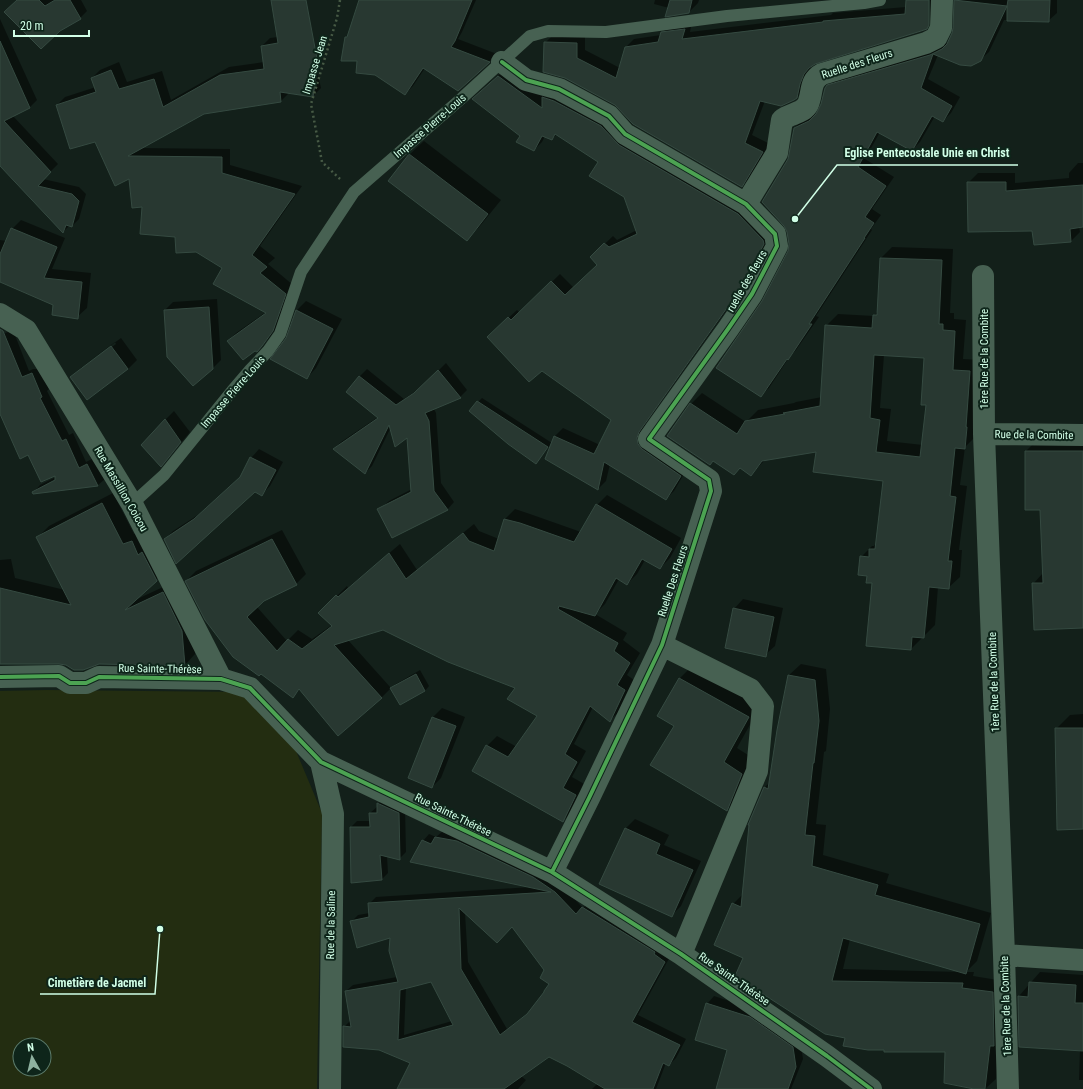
<svg xmlns="http://www.w3.org/2000/svg" width="1083" height="1089" viewBox="0 0 1083 1089" font-family="'Roboto Condensed',sans-serif">
  <rect width="100%" height="100%" fill="#13201a"/>
  <!-- green -->
  <path fill="#232d11" fill-rule="evenodd" d="M47,690L244,692L296,751L322,813L317,1089H0V691ZM20,1045H44V1069H20Z"/>
  <!-- shadow -->
  <path fill="#0007" fill-rule="evenodd" d="M18,0H81L87,11L80,18Z
    M272,0H301L321,88L313,96L289,93L281,101L203,113L140,148L230,149V165L302,186L260,246L275,258L268,264L293,285L281,321L270,337L256,351L228,341L236,333L266,312L224,268L196,251L176,236L143,206L130,178L95,140L57,105L65,97L96,87L92,78L100,70L119,62L127,82L162,71L171,100L229,67L264,62L262,46L270,38L278,37Z
    M360,0H476L462,32L458,39L497,54L489,62L425,68L413,86L405,94L358,61L346,37L349,34Z
    M655,0H699L698,3L688,13L654,4Z
    M906,0H928V24H930V0H937L935,19L926,28L815,63L812,65L808,75L805,89L796,98L765,101L752,135L770,144L750,178L742,186L616,104L545,43L553,35H585V50L620,68L626,47L634,39L661,35L662,33L670,25L692,22L690,32L831,15L833,13L906,7Z
    M955,0H1057V13L1048,21L1004,20L989,52L980,60L938,55L928,79L960,97L951,113L943,121L935,116L920,142L912,150L880,132L865,159L894,177L872,209L881,215L871,229L872,230L816,316L819,317L796,350L790,356L769,388L760,396L763,302L789,252V160L794,128L803,120L818,113L822,104L826,89L837,78L939,47L949,42L954,29Z
    M0,19L37,100L30,107L12,115L58,164L43,179L79,187L86,194L79,219L72,226L70,225L63,232L0,165Z
    M507,68L551,90L746,206L772,235L749,278L646,423L644,429L688,467L674,491L666,499L610,464L606,481L598,489L551,444L536,463L478,402L482,398L552,443L555,436L563,428L600,445L613,420L496,329L517,310L520,313L560,274L574,288L599,265L591,257L613,236L617,240L637,230L625,196L599,161L557,134L552,139L545,136L542,142L534,150L481,91Z
    M424,141L501,200L480,226L466,240L390,181L410,154Z
    M1078,163H1083V226L1079,227L1080,232L1071,241L1033,230L968,183L978,173H1015V183L1069,178V173Z
    M21,220L65,238L52,269L91,273L87,308L77,317L54,304L0,281V240L7,241L12,229Z
    M892,247L953,249L950,313H954V319L966,320L963,359L981,360L976,436L965,447L960,485L967,486L959,550H962L960,577L948,588L938,587L935,625L911,649L873,582L861,557L872,546H874L877,542L885,480L817,450L765,460L751,474L691,404L702,393L746,422L758,410L794,403L796,402L822,397L826,326L838,314L874,316L878,311L881,258ZM884,355L925,357L927,404L923,445L887,441L891,409L880,408Z
    M217,299L221,360L213,368L165,310L173,302Z
    M306,301L342,319L316,368L307,378L287,339L297,310Z
    M13,330L29,371L33,369H40L49,389L47,391L69,435L73,433L86,462L94,458L105,479L98,485L33,493L40,485L56,477V474L29,454L0,413V335Z
    M121,338L137,360L128,369L75,374L82,367V369L116,344L115,342L84,365Z
    M446,363L467,390L460,397L434,409L436,413L441,483L454,502L447,510L381,508L389,501L412,489L408,436L391,427L372,466L365,473L334,449L341,442L378,417L347,392L360,376L367,369L404,399L423,386Z
    M174,411L190,432L170,456L161,465L165,420Z
    M1039,438H1083V629V627L1033,584L1043,573L1041,509L1026,451Z
    M259,449L283,462L270,486L262,494L255,491L165,539L173,531L204,511L241,477L251,458Z
    M113,493L134,534L143,531L167,569L135,600L174,582L193,620L195,654L185,665L99,664L66,665L59,662L0,663V560L11,559L15,578L65,590L38,537L49,526Z
    M607,495L681,538L670,558L660,568L645,560L637,574L627,584L619,579L605,604L595,614L627,633L623,640L640,653L627,675L634,680L620,711L610,720L593,707L574,744L586,751L572,777L586,785L573,811L563,821L473,771L487,746L497,736L517,747L538,716L517,687L383,629L348,640L391,688L381,698L300,689L293,697L186,581L196,571L282,530L306,574L296,584L264,600L257,607L287,641L298,630L312,639L332,625L320,613L347,586L348,588L400,544L417,570L474,524L479,531L499,539L505,519L515,509L530,514L581,532L597,505Z
    M743,599L783,608L775,646L765,655L734,609Z
    M694,664L762,703L737,748L756,760L740,796L727,810L676,725L658,716L680,678Z
    M801,664L826,669L830,709L826,751L824,752L816,824L826,825L823,855L889,874L886,883L991,913L977,961L966,972H974L973,976L1004,981L1001,1038L996,1079L985,1089H979L946,1051L885,1049L846,1037L744,957L733,904L743,894L750,824L765,787L770,782L789,675ZM850,939L961,972L843,969Z
    M420,670L429,686L425,691L400,704L392,688L396,684Z
    M442,708L465,717L441,778L432,787L409,778L433,717Z
    M1083,714V828L1056,729L1070,715Z
    M384,798L405,807L406,852L400,858L387,856L388,873L382,879L352,882L351,827L357,821H371L370,813L377,807H378V804Z
    M635,819L669,835L664,845L701,861L681,906L672,915L600,884L626,828Z
    M443,831L561,885L583,908L590,901L671,955L638,1015L686,1039L676,1058L669,1065L666,1063L656,1089H592L598,1083L549,1056L521,1076L526,1080L518,1089H406L412,1062L344,1027L351,1020L346,991L353,985L397,977L391,936L351,922L358,915L370,913L369,904L376,897L531,887L423,841L429,834L436,837ZM465,913L512,926L546,970L550,984L531,1011L507,1029L468,962ZM431,980L452,1021L404,1035L406,987Z
    M1040,972L1083,975V1080H1079L1080,1049L1020,1046L1019,996Z
    M714,996L757,1010L800,1040L803,1059L791,1089H718L728,1049L707,1004Z"/>
  <!-- building -->
  <path fill="#283831" stroke="#354a41" fill-rule="evenodd" d="M17,0H39L45,6L55,0H70L81,19L60,31L41,49L4,12Z
    M271,0H306L318,64L313,97L280,92L281,102L204,114L128,156L222,157V173L295,194L252,255L267,267L260,273L286,294L273,331L262,346L257,352L255,351L243,360L227,341L266,313L213,284L222,268L196,252L176,253L175,237L140,234L142,207L132,208L129,179L115,186L95,142L70,149L56,105L96,92L91,78L111,70L119,89L154,79L163,107L220,75L264,69L261,46L278,43Z
    M359,0H472L455,41L451,47L490,62L458,91L423,68L405,95L375,75L356,73L357,61H341L345,37H347Z
    M670,0H692L689,13L665,17Z
    M906,0H929V25L927,29L921,31L815,64L809,68L804,74L800,84L797,98L794,100L781,106L760,101L745,143L763,152L742,187L633,124L615,105L565,78L543,72L544,42L577,43V58L616,78L625,47L658,42L661,32L685,29L682,39L823,22V21L905,14Z
    M954,0L1007,6L1008,0H1050L1049,22L1007,21V6L981,61L971,66L960,65L933,54L921,88L952,106L943,122L932,116L912,151L877,132L858,167L886,186L865,217L874,223L864,238H865L809,324H812L788,360L787,359L761,397L716,368L762,301L788,251L789,244L787,232L784,226L762,202L788,159L794,128L809,121L816,114L821,104L825,88L827,85L930,55L942,49L947,44L952,33L953,28Z
    M0,41L30,108L4,121L51,172L38,186L72,194L79,201L72,227L66,225L63,233L0,166Z
    M498,76L542,108V97L554,101L601,126L619,145L738,214L763,240L764,244L741,288L639,432L637,438L638,444L642,449L681,476L666,500L604,462L598,490L545,459L554,436L594,454L611,420L542,371L529,382L487,337L508,317L511,320L551,281L565,295L597,265L590,257L604,243L609,247L637,234L624,197L589,176L598,162L555,134L552,140L542,136L534,151L516,142L520,136L472,99Z
    M409,154L488,214L467,241L388,181Z
    M967,182H1006V191L1083,185V227L1070,229L1071,242L1034,245L1032,231L968,232Z
    M11,228L57,247L44,278L82,282L78,319L52,315L53,305L0,282V254Z
    M880,258L942,260L939,324H943V330L955,331L953,370L970,371L966,427H967L965,449L955,448L950,496L956,497L948,561H952L949,589L929,587L924,638L912,637L911,650L866,646L872,583H866L867,576L858,575L860,556L869,557V549H875L883,481L813,472L816,452L762,461L751,476L740,468L734,475L713,461L710,465L667,436L690,403L737,434L745,421L785,414L783,413L820,406L825,325L872,328L873,315H877ZM874,355L924,358L921,405H926L920,457L876,452L880,420L870,418Z
    M209,307L213,369L193,386L167,357L164,310Z
    M296,310L333,329L307,379L270,359L286,338Z
    M0,329L3,331L22,377L32,373L42,397L40,398L62,441L66,439L79,468L87,464L98,486L33,494L32,492L55,480V476L41,482L28,455L20,459L0,414Z
    M111,346L128,369L87,400L70,377Z
    M438,370L461,398L425,413L429,421L434,491L448,510L392,538L377,509L411,492L407,438L395,447L389,425L365,474L333,449L378,418L346,392L359,376L396,405L414,393Z
    M477,401L548,447L536,464L508,444L469,411Z
    M165,419L181,442L161,467L141,445Z
    M1025,451H1083V628L1034,630L1032,583H1043L1040,510H1025Z
    M250,457L276,470L262,496L255,492L176,564L164,539L194,519L240,477Z
    M102,503L123,544L132,541L138,555L142,552L157,581L125,610L163,592L182,631L185,666L99,664L94,666L83,670H74L66,665L59,664H0V588L71,605L36,537Z
    M596,504L672,549L660,569L642,559L627,585L616,578L595,616L559,606L558,609L618,643L614,651L630,663L617,685L625,690L610,722L590,706L565,754L577,762L563,788L576,795L563,822L472,771L486,745L508,757L537,716L507,699L515,688L448,662L383,630L334,645L382,698L338,736L299,689L293,698L261,674L259,676L233,657L205,620L185,581L272,539L297,585L264,601L247,617L277,651L288,639L302,649L332,626L318,613L336,595L338,597L389,553L406,579L463,533L469,541L494,551L504,519L520,523L574,542Z
    M733,608L774,617L766,657L725,648Z
    M416,674L425,691L400,705L390,688Z
    M788,675L815,680L819,721L814,763H813L805,835L815,836L812,866L878,885L875,895L980,924L966,974L843,938L832,981L963,983L962,988L993,992L994,1046H990L985,1089H974L944,1083L945,1052H884V1050H868L843,1046L845,1038L825,1034L735,976L743,958L714,945L732,903L741,907L749,825H748L764,787L768,789L777,730Z
    M679,678L749,717L724,762L742,774L727,811L650,765L674,726L657,716Z
    M432,717L456,726L432,788L408,778Z
    M1055,728H1083V829L1057,830Z
    M377,803L399,813L400,860L380,855L382,880L351,883L350,827H370L369,813H377Z
    M625,828L660,844L656,854L693,870L672,917L599,884Z
    M435,837L457,841L533,877L555,892L576,914L582,907L655,952L654,954L665,962L632,1022L680,1045L669,1066L663,1063L653,1089H605L567,1066L549,1057L504,1089H397L410,1063L379,1050L343,1047V1026L351,1027L345,991L398,982L389,951L390,938L357,948L350,921L369,917L368,903L551,892L410,862L422,840L431,844ZM459,908L497,943L512,927L544,970L540,978L549,984L544,991V992L527,1014L500,1035L461,969ZM431,982L453,1025L398,1040L400,990Z
    M1029,982L1076,985L1075,1003H1083V1051L1019,1047L1018,996L1028,997Z
    M706,1003L750,1017L793,1047L796,1067L788,1089H716L727,1050L695,1040Z"/>
  <g fill="none" stroke-linecap="round" stroke-linejoin="round">
    <!-- path -->
    <path stroke="#475a45" stroke-width="2.5" stroke-dasharray="2 3" stroke-linecap="butt" d="M340,0L337,18L311,104L322,162L340,179"/>
    <!-- lane -->
    <path stroke="#476152" stroke-width="12" d="M132,504L164,475L232,391L250,370L268,351L280,334L301,272L354,192L462,98L530,36L548,31L606,32L727,16L864,3L880,0"/>
    <!-- street -->
    <path stroke="#476152" stroke-width="22" d="M502,62L526,80L559,89L609,116L625,134L746,204L775,234L777,246L752,294L728,329L649,439L709,480L711,491L662,645L589,798L552,872
      M746,204L777,153L782,120C790,113 803,114 808,104C813,93 809,81 822,74L926,43L936,38L941,28L942,0
      M983,276L984,434L1004,955L1008,1089
      M0,314L26,330L132,504L221,679
      M984,434L1083,435
      M662,645L750,689L763,706L757,771L681,954
      M0,677L59,676L70,683H86L99,677L221,679L250,688L321,762L552,872L681,954L827,1056L871,1089
      M321,762L333,814L330,1089
      M1004,955L1083,960"/>
    <defs>
      <path id="cycleway" d="M502,62L526,80L559,89L609,116L625,134L746,204L775,234L777,246L752,294L728,329L649,439L709,480L711,491L662,645L589,798L552,872
        M0,677L59,676L70,683H86L99,677L221,679L250,688L321,762L552,872L681,954L827,1056L871,1089"/>
    </defs>
    <!-- cycleway casing -->
    <use href="#cycleway" stroke="#0e251a" stroke-width="6"/>
    <!-- cycleway -->
    <use href="#cycleway" stroke="#4ca352" stroke-width="4"/>
  </g>
  <g text-anchor="middle" dominant-baseline="central" stroke-width="4" stroke-linejoin="round" paint-order="stroke">
    <!-- street labels -->
    <g font-size="11" fill="#d1ffe7" stroke="#0e251a">
      <text transform="translate(857 64) rotate(-18)">Ruelle des Fleurs</text>
      <text transform="translate(315 65) rotate(-73)">Impasse Jean</text>
      <text transform="translate(430 126) rotate(-41)">Impasse Pierre-Louis</text>
      <text transform="translate(747 281) rotate(-60)">ruelle des fleurs</text>
      <text transform="translate(984 359) rotate(-90)">1ère Rue de la Combite</text>
      <text transform="translate(233 392) rotate(-49)">Impasse Pierre-Louis</text>
      <text transform="translate(1034 435) rotate(1)">Rue de la Combite</text>
      <text transform="translate(121 489) rotate(60)">Rue Massillion Coicou</text>
      <text transform="translate(673 581) rotate(-72)">Ruelle Des Fleurs</text>
      <text transform="translate(160 669) rotate(1)">Rue Sainte-Thérèse</text>
      <text transform="translate(994 682) rotate(-92)">1ère Rue de la Combite</text>
      <text transform="translate(453 815) rotate(26)">Rue Sainte-Thérèse</text>
      <text transform="translate(331 925) rotate(-89)">Rue de la Saline</text>
      <text transform="translate(734 979) rotate(35)">Rue Sainte-Thérèse</text>
      <text transform="translate(1006 1006) rotate(-92)">1ère Rue de la Combite</text>
    </g>
  </g>
  <!-- callouts -->
  <path fill="none" stroke="#d1ffe7" stroke-width="1.5" d="M795 219L837 165H1018M160 929L155 994H40"/>
  <g fill="#d1ffe7" stroke="#0e251a" stroke-width="1.5">
    <circle cx="795" cy="219" r="4"/>
    <circle cx="160" cy="929" r="4"/>
  </g>
  <g font-size="12" text-anchor="middle" font-weight="bold" fill="#d1ffe7" stroke="#0e251a" stroke-width="4" stroke-linejoin="round" paint-order="stroke">
    <text x="927" y="157">Eglise Pentecostale Unie en Christ</text>
    <text x="97" y="987">Cimetière de Jacmel</text>
  </g>
  <!-- north arrow -->
  <g transform="translate(32 1057) rotate(352)"><circle r="19" fill="#0e251a" stroke="#5c7c6c"/>
  <path d="M0-3L7 15L0 10L-7 15Z" fill="#8eb19f"/>
  <text y="-6" font-size="11" font-weight="bold" text-anchor="middle" fill="#d1ffe7">N</text>
  </g>
  <!-- scale -->
  <path d="M14 30v6h75v-6" fill="none" stroke="#d1ffe7" stroke-width="2"/>
  <text x="20" y="30" font-size="12" fill="#d1ffe7" stroke="#0e251a" stroke-width="3" paint-order="stroke">20 m</text>
</svg>
